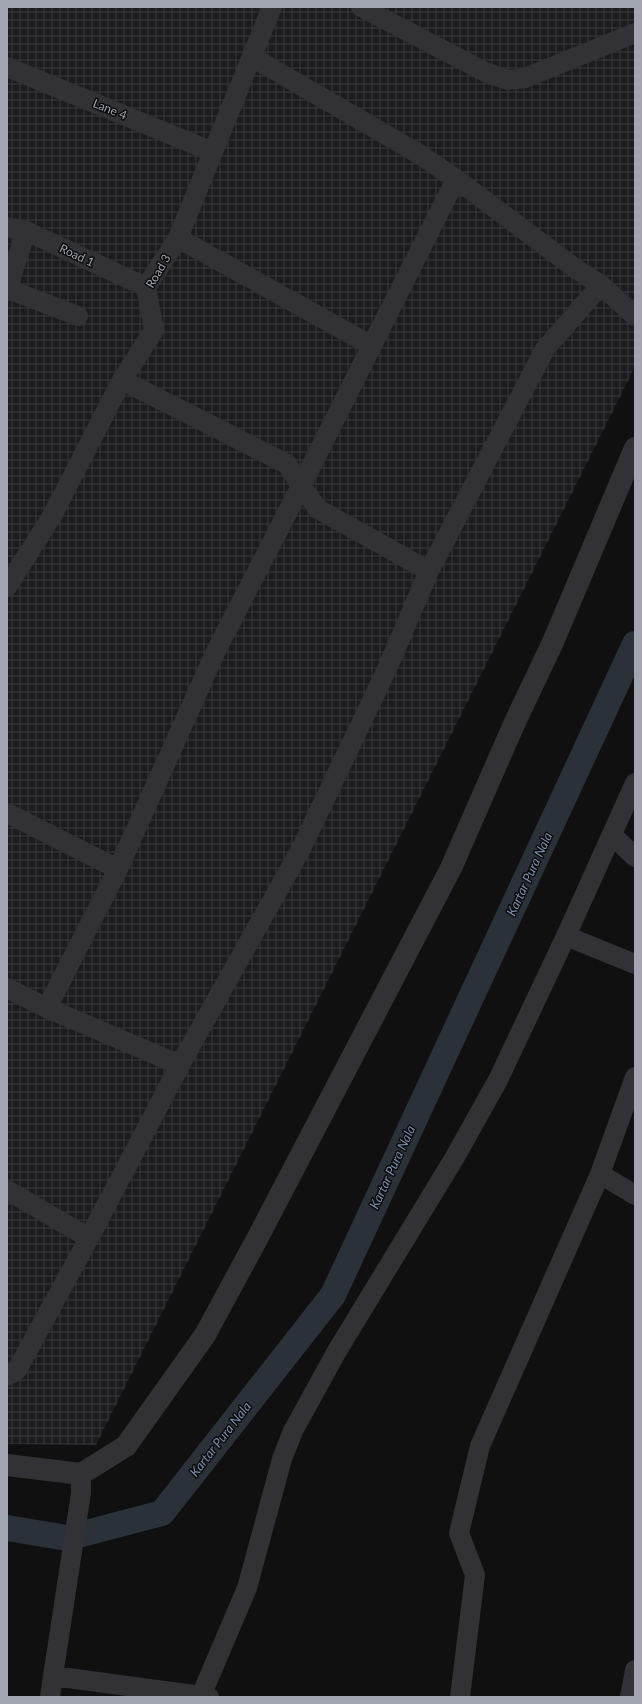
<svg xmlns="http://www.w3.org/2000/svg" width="642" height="1704" viewBox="0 0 642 1704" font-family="Lato,sans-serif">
  <defs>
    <pattern id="industrial-grid" width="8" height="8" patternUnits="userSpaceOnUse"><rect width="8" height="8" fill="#1c1c1e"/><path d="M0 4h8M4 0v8" fill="none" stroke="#3a3a3c"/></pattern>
  </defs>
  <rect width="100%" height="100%" fill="#101011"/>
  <!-- industrial -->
  <path fill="url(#industrial-grid)" d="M7,7H635V367L96,1445L7,1444Z"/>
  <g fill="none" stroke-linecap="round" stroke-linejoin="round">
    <!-- canal -->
    <path stroke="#2a3139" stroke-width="26" d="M7,1528L67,1538L162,1513L333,1295L635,644"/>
    <!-- minor -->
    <path stroke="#313136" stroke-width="20" d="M361,7L485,72L508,80L525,78L635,33
      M252,57L419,154L456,179L576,269L601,285L635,316
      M7,67L213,152
      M7,227L26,231L146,287
      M178,238L372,346
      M8,289L78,316
      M7,290L26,231
      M122,380L287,464L301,486L456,179
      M7,587L52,516L122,380L154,330L146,287L178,238L272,7
      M635,783L566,936L635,964
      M7,813L118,869L216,651L301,486L318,509L429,571L545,349L601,285
      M612,835L635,857
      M7,988L47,1008L180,1065
      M47,1008L118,869
      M600,1174L635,1195
      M7,1190L89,1238L180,1065L301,849L387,669L429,571
      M7,1376L17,1370L89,1238
      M53,1676L81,1493V1474
      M201,1696L247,1588L282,1459L293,1431L337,1351L455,1157L498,1080L566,936
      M50,1697L53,1676L209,1697
      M460,1697L475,1575L459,1533L480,1446L600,1174L635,1077
      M630,1697L635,1670"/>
    <!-- tertiary -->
    <path stroke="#313136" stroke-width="22" d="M7,1465L81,1474L126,1446L205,1335L257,1239L451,868L515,722L553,642L635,448"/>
  </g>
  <g text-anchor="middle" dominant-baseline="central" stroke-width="3" stroke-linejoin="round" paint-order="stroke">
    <!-- street labels -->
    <g font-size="12" fill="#a2a5b2" stroke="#0b0b0c">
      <text transform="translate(110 109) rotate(22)">Lane 4</text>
      <text transform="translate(77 255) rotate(25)">Road 1</text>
      <text transform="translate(158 271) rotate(-60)">Road 3</text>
    </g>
    <!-- water labels -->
    <g font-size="13" font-style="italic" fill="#798ead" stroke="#0b0b0c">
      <text transform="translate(529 874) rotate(-65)">Kartar Pura Nala</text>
      <text transform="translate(392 1167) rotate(-65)">Kartar Pura Nala</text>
      <text transform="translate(220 1439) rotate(-52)">Kartar Pura Nala</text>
    </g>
  </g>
  <!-- border -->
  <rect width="642" height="1704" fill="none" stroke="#a2a5b2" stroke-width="16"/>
</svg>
